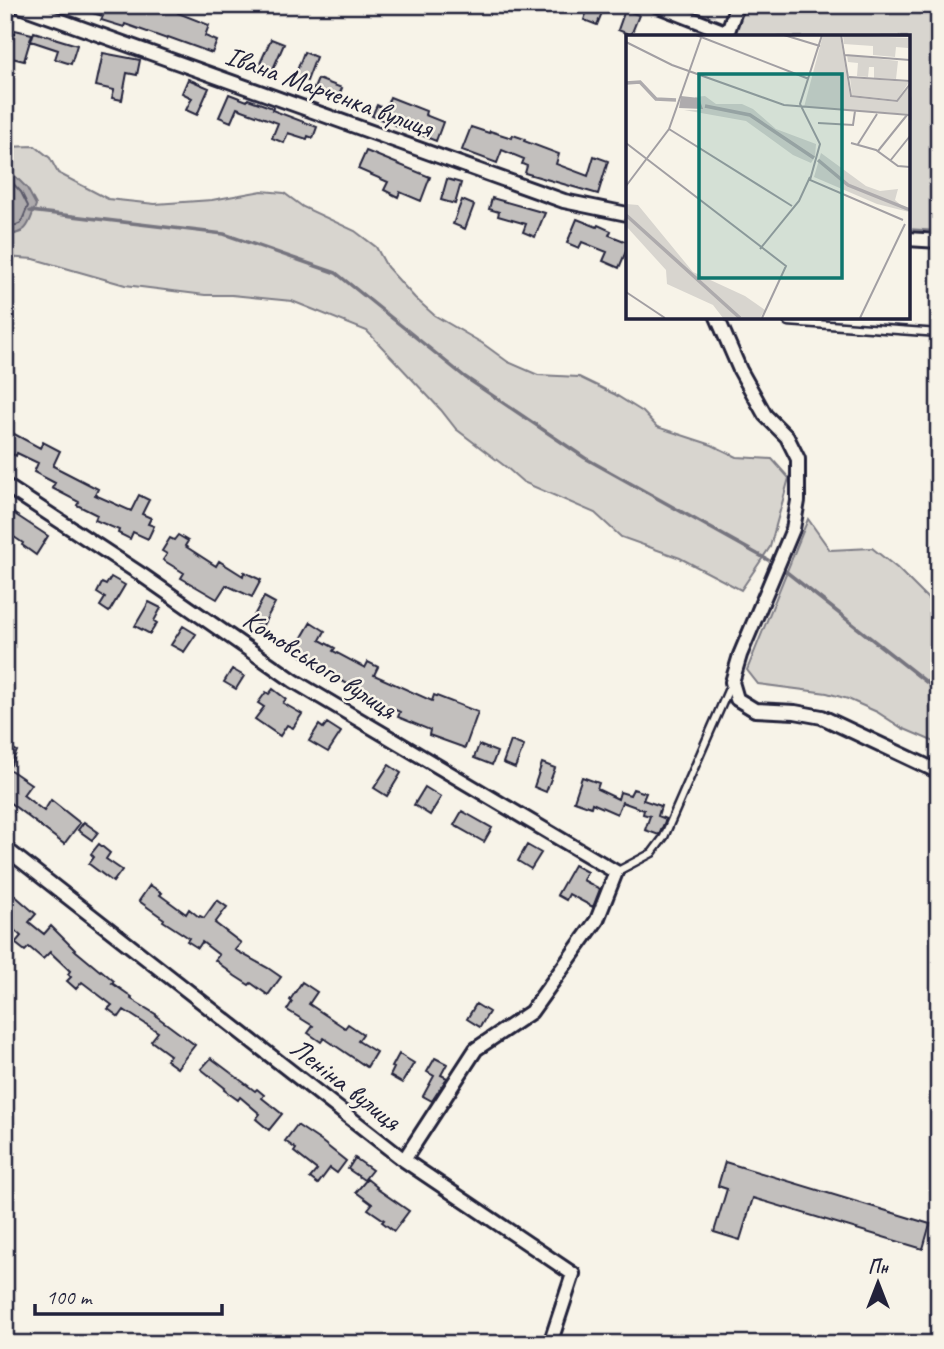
<svg xmlns="http://www.w3.org/2000/svg" width="944" height="1349" viewBox="0 0 944 1349" font-family="Caveat,sans-serif">
  <rect width="100%" height="100%" fill="#f7f3e8"/>
  <filter id="ink" filterUnits="userSpaceOnUse"><feTurbulence type="fractalNoise" baseFrequency=".0143" numOctaves="2"/><feDisplacementMap in="SourceGraphic" scale="14" xChannelSelector="R" yChannelSelector="G"/><feConvolveMatrix kernelMatrix="1 2 1 2 8 2 1 2 1" color-interpolation-filters="sRGB"/></filter>
  <g filter="url(#ink)">
    <!-- green -->
    <path fill="#d8d5cf" stroke="#7d7c85" stroke-width="2" d="M742,5H939V231L907,229V37H731Z
      M35,146L50,158L58,173L108,199L155,204L212,200L262,191L284,193L303,207L355,231L376,247L387,267L415,298L434,315L482,343L508,362L538,375L579,377L614,394L643,412L657,427L712,445L737,457L772,459L789,478L770,547L741,590L680,558L621,537L595,513L523,482L506,467L456,429L441,410L367,331L292,301L232,295H205L125,285L34,259L5,257V237L21,232L10,169L5,166V147Z
      M808,519L830,550L872,548L897,568L939,610V744L902,728L877,712L848,699L827,693L758,684L747,670Z"/>
    <!-- water -->
    <path fill="#aeabad" stroke="#76747f" stroke-width="2" d="M5,166L27,188L36,205C27,228 30,230 5,237Z"/>
    <g fill="none" stroke-linecap="round" stroke-linejoin="round">
      <!-- shore -->
      <path stroke="#5a5969" stroke-width="2" d="M5,175L21,192L28,206L21,223L5,230"/>
      <!-- stream -->
      <path stroke="#76747f" stroke-width="3.5" d="M30,211L224,234L336,273L465,377L585,458L768,560
        M784,570L939,692"/>
    </g>
    <!-- building -->
    <path fill="#c2bfbd" stroke="#22223b" stroke-width="2" d="M75,5H123L138,10L140,5H181L178,13L209,25L205,36L217,41L212,53L168,37L167,39L125,24L124,27L101,20L103,16L75,8Z
      M589,5H605L597,25L584,20Z
      M625,10L639,15L631,35L618,30Z
      M15,30L32,34L24,61L8,57Z
      M34,32L77,45L71,64L55,59L58,50L31,41Z
      M271,39L284,44L270,76L257,70Z
      M304,52L316,57L307,81L295,76Z
      M103,53L140,60L137,75L127,73L122,100L112,98L114,90L96,86Z
      M188,79L209,88L197,115L186,110L192,98L182,93Z
      M318,79L342,88L337,100L313,91Z
      M229,94L247,101L248,99L273,108L272,110L317,127L313,138L308,136L307,139L288,133L284,143L272,138L278,123L237,108L231,122L219,117Z
      M390,97L426,111L425,115L443,122L436,141L372,116L377,105L385,109Z
      M471,127L489,133L490,131L512,138L513,135L525,139L524,141L559,154L556,164L588,176L594,156L608,161L598,194L525,173L527,166L522,164L524,159L502,150L497,163L462,150Z
      M366,151L430,177L421,201L400,192L398,197L384,190L388,182L358,169Z
      M447,179L461,183L455,204L441,200Z
      M492,198L545,213L535,237L523,232L526,224L498,216L499,212L489,209Z
      M462,200L474,205L465,229L453,224Z
      M577,219L597,227L598,225L611,231L609,235L627,242V249L619,268L603,261L607,252L582,242L579,248L567,243Z
      M5,429L40,448L43,442L60,451L53,466L98,489L95,495L131,511L139,495L149,500L142,514L151,518L148,524L154,526L148,539L133,532L130,539L118,533L119,530L95,520L97,515L77,505L79,502L52,488L55,483L34,472L38,463L17,453L16,456L5,451Z
      M10,511L48,536L36,555L22,545L23,543L5,531V519Z
      M178,535L188,541L185,546L216,566L219,561L243,576L244,572L261,580L252,597L226,585L217,599L181,578L184,573L163,560L167,554L162,551L170,538L174,540Z
      M111,577L125,585L109,612L100,606L105,598L97,593L102,583L106,585Z
      M264,597L275,603L262,627L251,621Z
      M149,602L161,608L154,621L157,623L150,634L135,626Z
      M311,622L325,631L320,640L335,648L333,651L365,668L368,662L378,667L374,675L432,701L434,695L478,712L465,748L429,735L430,730L398,717L400,712L353,690L355,688L329,674L294,651Z
      M183,626L196,634L184,652L171,645Z
      M232,669L244,676L236,689L224,682Z
      M273,689L286,699L283,703L302,714L293,728L287,725L280,736L255,719L264,707L258,703L266,692L269,694Z
      M327,723L341,732L328,752L309,741L319,725L323,728Z
      M511,741L524,746L515,768L503,763Z
      M5,745L17,751L9,769L31,784L23,795L44,811L51,800L80,823L64,844L5,799Z
      M479,745L497,752L492,765L474,758Z
      M542,763L555,768L546,792L534,787Z
      M389,765L401,773L387,796L374,788Z
      M582,777L599,783L597,789L618,799L620,792L630,795L633,789L646,793L643,800L661,806L658,816L666,819L659,835L645,830L650,816L643,814L644,810L622,802L617,814L592,803L591,807L574,801Z
      M425,787L441,797L430,815L414,805Z
      M462,811L492,828L484,842L454,825Z
      M84,822L98,832L92,840L78,830Z
      M99,844L110,853L106,859L122,870L113,882L89,864L94,857L91,854Z
      M527,845L541,853L531,869L518,861Z
      M574,865L587,872L583,880L600,889L593,907L569,894L566,900L557,895Z
      M150,885L162,893L160,895L186,914L189,909L199,917L200,916L204,918L217,900L227,907L215,923L241,943L235,950L268,968L281,977L268,995L251,983L249,985L235,976L215,960L219,955L202,942L198,948L187,941L189,938L163,921L164,919L139,901Z
      M5,887L36,914L29,922L44,934L51,926L76,951L100,971L101,970L114,981L112,983L132,997L131,999L157,1015L156,1016L195,1045L177,1068L166,1060L170,1055L151,1041L158,1032L124,1010L119,1017L108,1009L112,1005L82,982L76,989L67,981L71,977L68,974L70,971L50,952L43,959L29,947L25,951L15,943L21,936L5,922Z
      M302,982L317,992L309,1004L345,1028L348,1024L363,1034L358,1041L376,1052L367,1067L324,1038L321,1042L308,1033L313,1026L287,1010L292,1002L290,1000Z
      M476,1004L489,1012L480,1027L467,1019Z
      M399,1054L414,1063L402,1083L390,1076L394,1068L392,1067Z
      M211,1058L255,1091L257,1089L264,1095L262,1098L282,1114L269,1130L256,1119L260,1114L240,1097L238,1100L224,1090L225,1088L201,1069Z
      M435,1058L447,1064L441,1075L447,1078L432,1101L423,1096L434,1076L427,1072Z
      M297,1125L321,1141L346,1161L337,1173L330,1168L318,1184L310,1178L317,1170L294,1152L296,1149L285,1141Z
      M355,1158L372,1170L364,1180L348,1169Z
      M725,1162L930,1224L923,1249L753,1198L740,1240L714,1232L727,1189L718,1186Z
      M367,1179L377,1187L376,1188L409,1211L394,1231L382,1222L384,1220L368,1209L372,1204L356,1192Z"/>
    <g fill="none" stroke-linecap="round" stroke-linejoin="round">
      <defs>
        <path id="service" d="M788,322L939,333
          M616,872L652,853L664,837L730,686"/>
        <path id="minor" d="M17,5L564,201L627,214
          M656,5L728,33
          M726,37L737,5
          M907,239L939,241
          M717,317L740,370L765,415L787,437L798,459V501L793,529L740,655L732,682L737,699L755,710L795,712L822,717L939,772
          M5,485L142,575L294,681L616,872L597,920L531,1012L476,1049L404,1160
          M5,848L404,1160L573,1274L550,1344"/>
      </defs>
      <!-- service casing -->
      <use href="#service" stroke="#22223b" stroke-width="11"/>
      <!-- minor casing -->
      <use href="#minor" stroke="#22223b" stroke-width="18"/>
      <!-- service -->
      <use href="#service" stroke="#f7f3e8" stroke-width="6"/>
      <!-- minor -->
      <use href="#minor" stroke="#f7f3e8" stroke-width="12"/>
    </g>
  </g>
  <g text-anchor="middle" dominant-baseline="central" stroke-width="5" stroke-linejoin="round" paint-order="stroke">
    <!-- street labels -->
    <g font-size="28" fill="#22223b" stroke="#f7f3e8">
      <text transform="translate(329 91) rotate(20)">Івана Марченка вулиця</text>
      <text transform="translate(320 664) rotate(33)">Котовського вулиця</text>
      <text transform="translate(346 1084) rotate(38)">Леніна вулиця</text>
    </g>
  </g>
  <!-- overview -->
  <g transform="translate(626 35)">
    <rect width="284" height="284" fill="#f7f3e8"/>
    <path d="M197,0H214L224,62L271,67L283,50V79L178,72ZM217,0L283,3L282,13L270,12L269,22L247,20V11L218,9ZM221,20L272,26L270,44L248,43V32H243L242,42L231,41L232,28L222,27ZM224,43L283,47L271,65L226,60ZM79,61L90,69H116L127,74L150,94L190,109L189,122L185,128L167,120L120,86L58,75H73L69,62ZM195,118L240,151L254,156L272,154L269,165L283,177L251,169L188,142ZM0,169L12,170L67,237L119,261L139,275L134,283H97L87,270L41,249L40,235L0,191Z" fill="#d8d5cf"/>
    <path d="M55,61L73,63L77,74L53,73Z" fill="#aeabad"/>
    <path fill="none" stroke="#aeabad" stroke-width="3.5" d="M0,48L14,47L30,64L50,65M79,71L124,80L188,123M192,125L222,150L284,175M0,180L114,283"/>
    <path fill="none" stroke="#a29fa3" stroke-width="2" d="M70,0L183,44M158,0L194,11M196,0L174,69L194,109L184,145L277,185M215,0L225,61L271,66L284,49M260,0L284,1M0,7L46,30L158,70L284,80M219,20L284,25M223,42L284,46M192,88L227,90L229,76M43,94L166,171M0,108L160,231L136,283M225,108L250,115L272,131L284,132M232,109L251,79M252,116L281,80M264,126L284,101M0,151L43,94L76,0M134,214L173,166L184,142M0,257L39,283M234,283L279,189"/>
    <path fill="#0f766e" fill-opacity="0.15" stroke="#0f766e" stroke-width="3.5" d="M73,39H216V243H73Z"/>
    <rect width="284" height="284" fill="none" stroke="#22223b" stroke-width="3.5"/>
  </g>
  <!-- margin -->
  <rect width="944" height="1349" fill="none" stroke="#f7f3e8" stroke-width="28"/>
  <rect x="14" y="14" width="916" height="1321" fill="none" stroke="#22223b" stroke-width="2.5" filter="url(#ink)"/>
  <!-- north arrow -->
  <g transform="translate(878 1283)" stroke="#f7f3e8" stroke-width="5" paint-order="stroke">
  <path d="M0-5L12 26L0 18L-12 26Z" fill="#22223b"/>
  <text y="-10" font-size="19" font-weight="bold" text-anchor="middle" fill="#22223b">Пн</text>
  </g>
  <!-- scale -->
  <path d="M35 1304v10h187v-10" fill="none" stroke="#22223b" stroke-width="3.5"/>
  <text x="46" y="1304" font-size="21" fill="#22223b" stroke="#f7f3e8" stroke-width="5" paint-order="stroke">100 m</text>
</svg>
